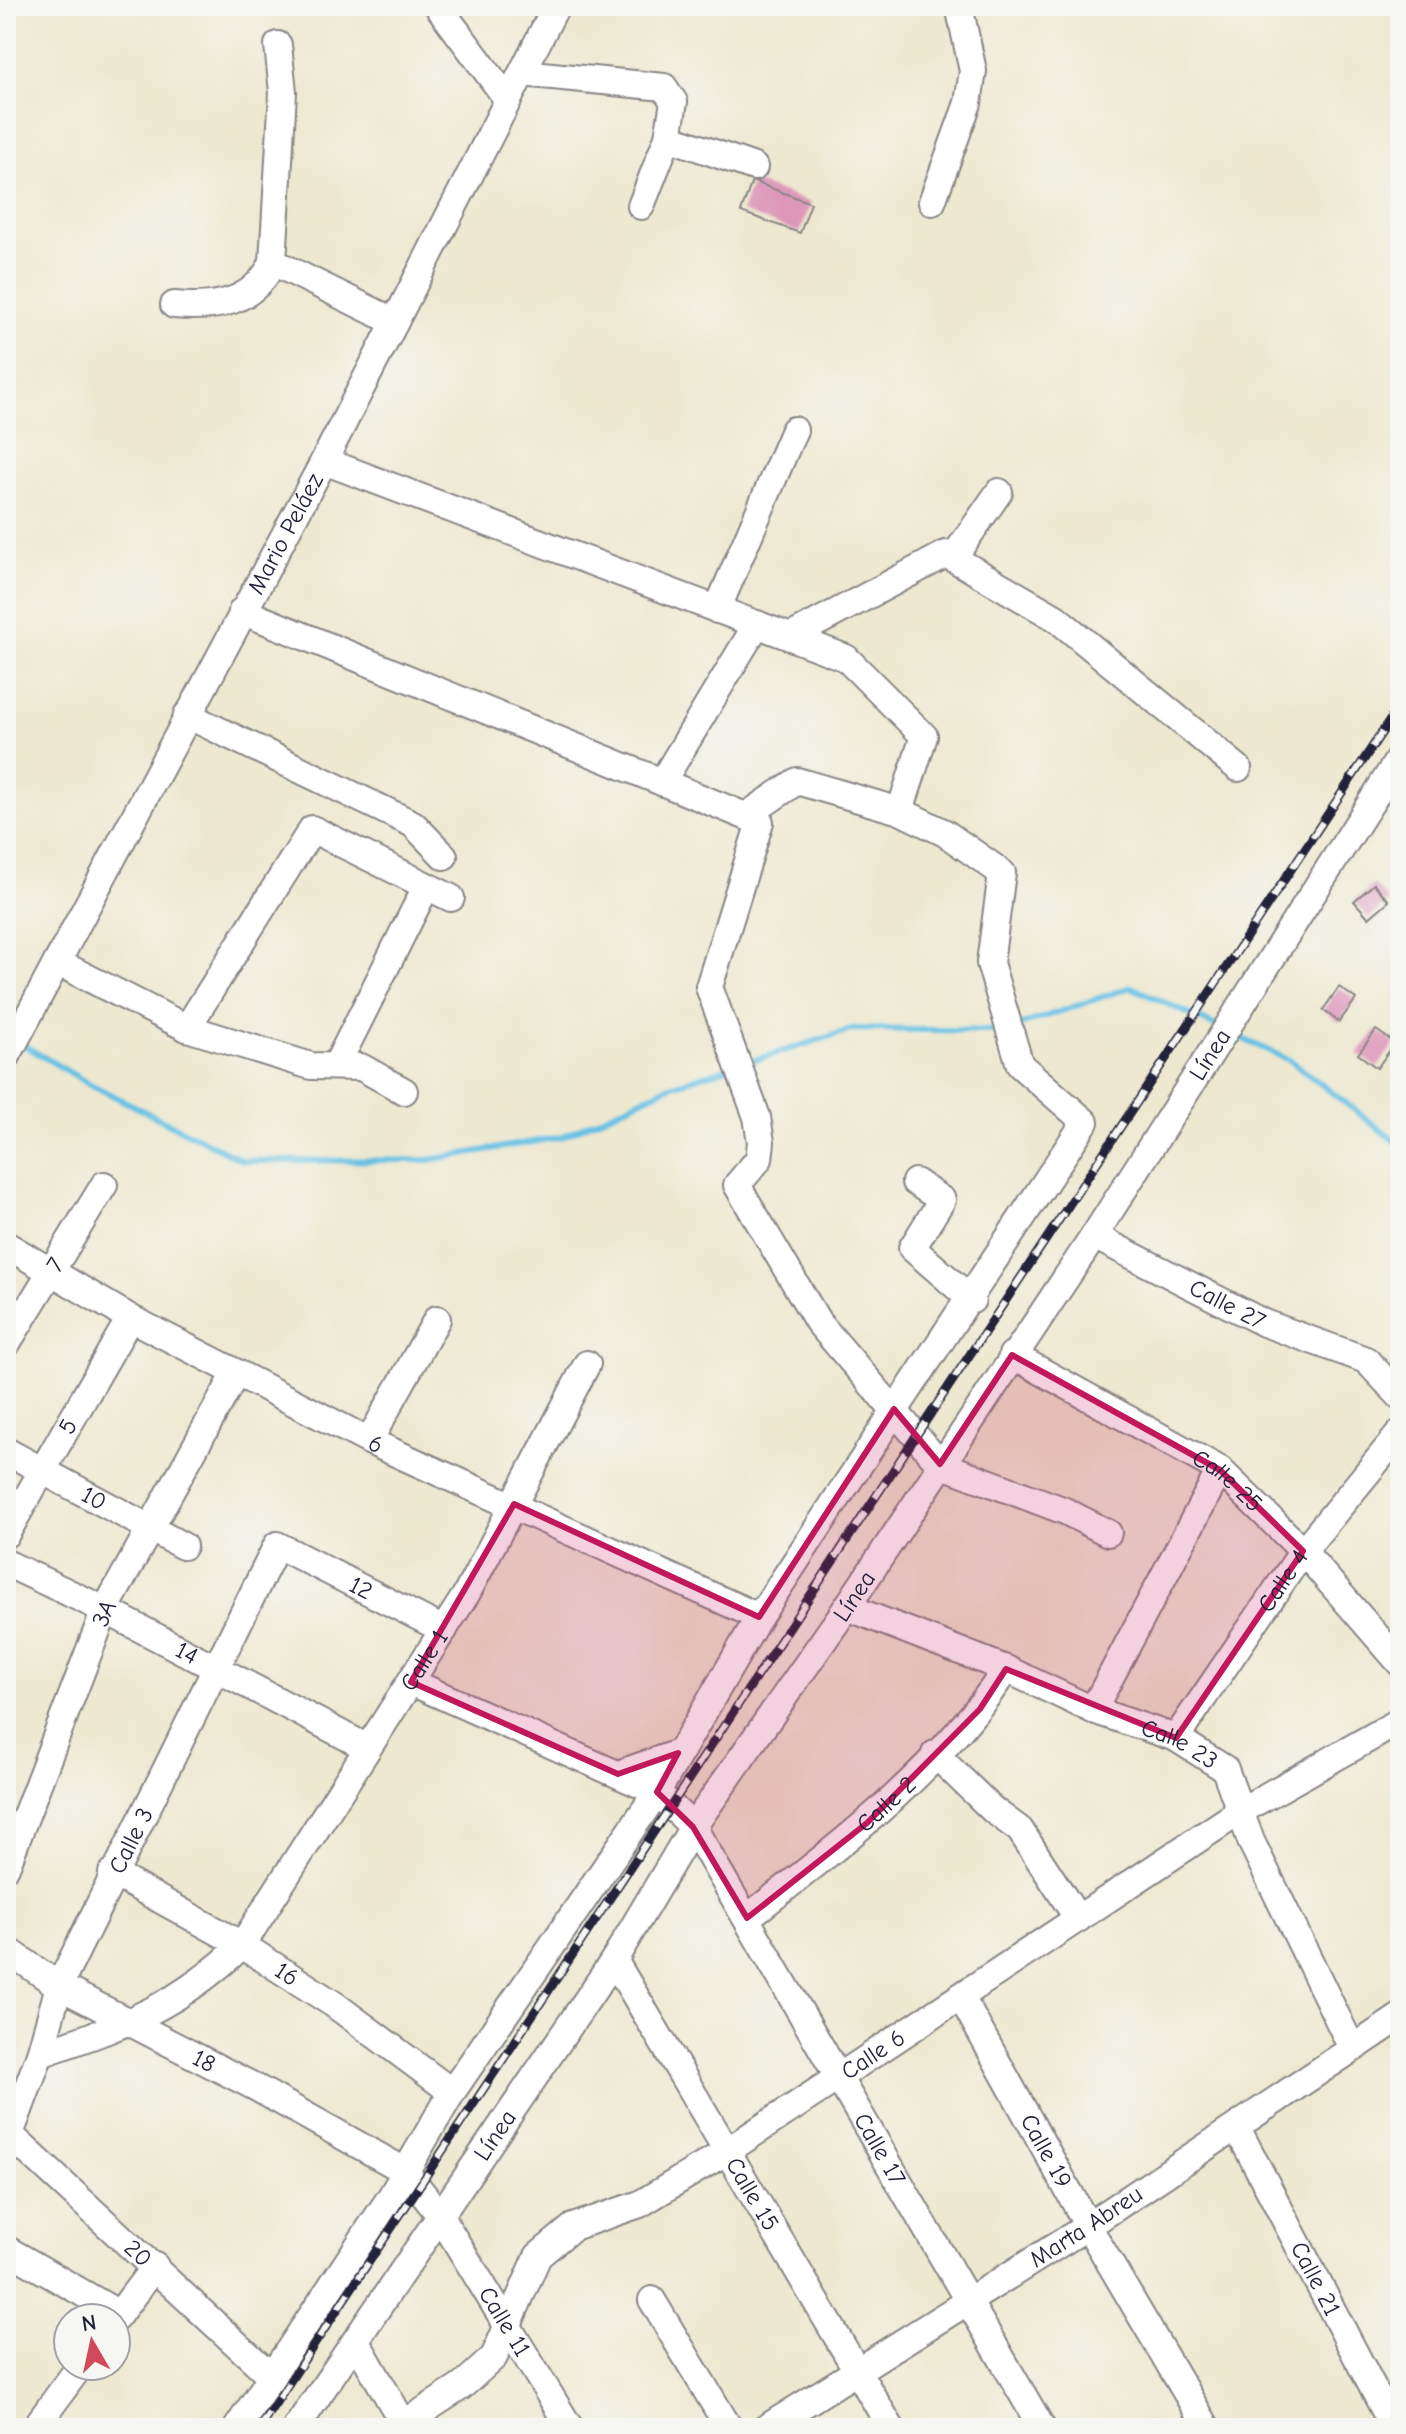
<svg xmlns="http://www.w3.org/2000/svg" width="1406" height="2434" viewBox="0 0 1406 2434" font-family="'Comic Neue',sans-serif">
  <rect width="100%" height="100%" fill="#f6f6f2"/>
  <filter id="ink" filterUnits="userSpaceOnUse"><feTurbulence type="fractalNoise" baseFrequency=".0125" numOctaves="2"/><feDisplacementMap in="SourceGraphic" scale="16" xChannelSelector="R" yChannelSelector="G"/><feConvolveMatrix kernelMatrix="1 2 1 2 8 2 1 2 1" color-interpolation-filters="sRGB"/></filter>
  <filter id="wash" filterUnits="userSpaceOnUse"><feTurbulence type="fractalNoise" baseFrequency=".006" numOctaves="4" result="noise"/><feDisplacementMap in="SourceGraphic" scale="32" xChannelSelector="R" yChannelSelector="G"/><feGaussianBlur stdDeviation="1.8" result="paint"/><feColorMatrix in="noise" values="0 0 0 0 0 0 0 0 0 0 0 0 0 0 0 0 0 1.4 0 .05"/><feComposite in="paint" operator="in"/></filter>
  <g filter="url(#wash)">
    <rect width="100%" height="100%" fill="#ede8cf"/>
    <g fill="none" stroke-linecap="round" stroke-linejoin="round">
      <!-- stream -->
      <path stroke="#67c1e4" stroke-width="6" d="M1015,1027L1131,987L1220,1028
        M1230,1033L1291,1061L1400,1145
        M20,1043L86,1082L244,1161L429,1160L561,1137L670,1086L731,1067
        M745,1063L854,1029L1005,1031"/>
    </g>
    <g id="blocks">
      <!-- building -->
      <path fill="#de97ba" d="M752,181L811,203L800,233L741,212Z
        M1374,884L1389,901L1369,918L1354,901Z
        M1339,987L1356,999L1339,1022L1323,1010Z
        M1376,1030L1395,1043L1377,1068L1358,1054Z"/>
    </g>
  </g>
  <g filter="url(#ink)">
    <use href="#blocks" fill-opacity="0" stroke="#888585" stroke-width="2"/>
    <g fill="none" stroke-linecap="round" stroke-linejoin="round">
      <defs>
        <g id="minor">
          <path d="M438,6L508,100"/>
          <path d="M522,73L664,87L674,102L668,137L754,167"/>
          <path d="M932,202L968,103L973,71L959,6"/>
          <path d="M641,206L668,137"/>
          <path d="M273,262L395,322"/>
          <path d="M174,305C215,309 254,303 273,262L283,92L278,45"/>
          <path d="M324,461L846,658L924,736L900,811"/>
          <path d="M953,558L999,492"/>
          <path d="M717,610L794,430"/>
          <path d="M242,611L760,822L709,987L757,1117L761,1142L759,1159L737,1185L818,1322L940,1464L1065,1511L1108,1533"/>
          <path d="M790,637L946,554L1056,618L1238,768"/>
          <path d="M187,715L413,824L444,856"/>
          <path d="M662,782L757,624"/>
          <path d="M57,962L187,1028L311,1066L361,1067L404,1091"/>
          <path d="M187,1028L312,829L451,898"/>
          <path id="s1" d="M6,1058L324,461L556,6"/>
          <path d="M336,1066L426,887"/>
          <path d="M915,1182L942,1200L912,1248L972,1300"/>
          <path id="s2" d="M1094,1236L1264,1323L1366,1360L1400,1396"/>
          <path id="s3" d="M6,1245L130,1318L369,1441L759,1617"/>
          <path id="s4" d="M6,1345L104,1185"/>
          <path id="s5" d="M1012,1355L1220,1470L1303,1551L1400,1663"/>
          <path d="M369,1441L437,1319"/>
          <path id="s6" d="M6,1451L183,1546"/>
          <path id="s7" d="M6,1534L130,1318"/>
          <path id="s8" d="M6,1563L105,1610L366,1747"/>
          <path id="s9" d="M847,1607L1006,1669L1093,1710L1176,1738L1225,1769L1251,1841L1352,2048"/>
          <path id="s10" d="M411,1682L657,1792L693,1827L1042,2428"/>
          <path d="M1093,1710L1220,1470"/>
          <path id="s11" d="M1176,1738L1303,1551L1400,1433"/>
          <path d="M935,1754L993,1810L1020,1830L1078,1919"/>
          <path d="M618,1774L678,1753"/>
          <path id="s12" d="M6,1867L105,1610L235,1375"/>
          <path id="s13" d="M112,1873L242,1945L335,2005L452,2092"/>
          <path id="s14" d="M747,1918C839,1846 942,1768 1006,1669"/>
          <path id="s15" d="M6,1949L59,1986L255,2087L405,2171L439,2214L570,2428"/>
          <path id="s16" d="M614,1960L891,2428"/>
          <path id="s17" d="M961,1997L1088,2226L1207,2428"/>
          <path id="s18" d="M40,2054C124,2025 177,2008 242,1945L467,1593L587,1364"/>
          <path id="s19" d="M1237,2128L1394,2428"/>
          <path id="s20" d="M6,2131L272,2377"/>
          <path id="s21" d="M6,2145L40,2054L59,1986L277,1545L444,1630"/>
          <path d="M6,2249L119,2314"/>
          <path d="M652,2300L729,2428"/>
          <path d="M116,2318L155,2266"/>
          <path d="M356,2341L406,2428"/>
          <path d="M35,2428L80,2366"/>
          <path d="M237,2428L390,2198L452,2092L657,1792L759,1617L1085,1122L1020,1065L990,963L1002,873L945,833L900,811L797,781L746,816"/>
          <path id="s22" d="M296,2428L614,1960L693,1827L847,1607L1094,1236L1400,757"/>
          <path id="s23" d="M397,2428L462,2386L494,2357L538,2256L573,2227L640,2204L727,2151L1242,1810L1400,1721"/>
          <path id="s24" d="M766,2428L1088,2226L1400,2017"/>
        </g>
      </defs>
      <!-- minor casing -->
      <use href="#minor" stroke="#888585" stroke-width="30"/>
      <!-- minor -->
      <use href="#minor" stroke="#fff" stroke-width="26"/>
      <defs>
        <path id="rail" d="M259,2428L1400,705"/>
      </defs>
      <!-- rail casing -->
      <use href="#rail" stroke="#22223b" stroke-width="9"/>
      <!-- rail -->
      <use href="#rail" stroke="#f6f6f2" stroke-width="6" stroke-dasharray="18" stroke-linecap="butt"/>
    </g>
  </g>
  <!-- marked area -->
  <path fill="#c2185b" fill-opacity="0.2" stroke="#c2185b" stroke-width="6" stroke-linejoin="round" d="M1012,1355L1220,1470L1303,1551L1176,1738L1006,1669L980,1709L867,1823L747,1918L693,1827L657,1792L678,1753L618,1774L411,1682L514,1504L759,1617L894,1409L940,1464Z"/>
  <g text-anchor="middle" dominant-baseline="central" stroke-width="7" stroke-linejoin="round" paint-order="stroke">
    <!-- street labels -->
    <g font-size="24" fill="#22223b" stroke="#f6f6f2">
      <text stroke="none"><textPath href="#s1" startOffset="594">Mario Peláez</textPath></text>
      <text stroke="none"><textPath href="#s22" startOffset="1650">Línea</textPath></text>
      <text stroke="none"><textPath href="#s4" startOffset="94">7</textPath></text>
      <text stroke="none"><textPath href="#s2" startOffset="150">Calle 27</textPath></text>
      <text stroke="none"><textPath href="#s7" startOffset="124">5</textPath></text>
      <text stroke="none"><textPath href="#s3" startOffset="420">6</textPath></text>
      <text stroke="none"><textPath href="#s5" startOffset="250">Calle 25</textPath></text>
      <text stroke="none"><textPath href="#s6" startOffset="100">10</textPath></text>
      <text stroke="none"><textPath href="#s11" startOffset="190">Calle 4</textPath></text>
      <text stroke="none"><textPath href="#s21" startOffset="754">12</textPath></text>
      <text stroke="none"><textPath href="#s22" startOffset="1002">Línea</textPath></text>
      <text stroke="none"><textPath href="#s12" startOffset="272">3A</textPath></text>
      <text stroke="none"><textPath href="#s8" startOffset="202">14</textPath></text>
      <text stroke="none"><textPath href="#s18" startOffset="570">Calle 1</textPath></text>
      <text stroke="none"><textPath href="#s9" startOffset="360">Calle 23</textPath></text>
      <text stroke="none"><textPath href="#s14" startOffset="180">Calle 2</textPath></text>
      <text stroke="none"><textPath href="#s21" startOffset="330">Calle 3</textPath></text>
      <text stroke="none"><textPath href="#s13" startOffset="202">16</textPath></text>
      <text stroke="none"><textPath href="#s23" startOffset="624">Calle 6</textPath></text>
      <text stroke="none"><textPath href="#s15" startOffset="228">18</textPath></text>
      <text stroke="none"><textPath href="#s22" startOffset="354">Línea</textPath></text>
      <text stroke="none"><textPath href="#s10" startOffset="692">Calle 17</textPath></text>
      <text stroke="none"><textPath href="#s17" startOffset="176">Calle 19</textPath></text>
      <text stroke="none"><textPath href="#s16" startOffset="272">Calle 15</textPath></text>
      <text stroke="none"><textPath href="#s24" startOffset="378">Marta Abreu</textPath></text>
      <text stroke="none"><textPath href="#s20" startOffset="180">20</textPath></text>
      <text stroke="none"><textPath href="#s19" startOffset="170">Calle 21</textPath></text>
      <text stroke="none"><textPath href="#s15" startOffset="638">Calle 11</textPath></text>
    </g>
  </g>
  <!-- margin -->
  <rect width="1406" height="2434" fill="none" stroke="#f6f6f2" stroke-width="32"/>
  <!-- north arrow -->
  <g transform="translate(92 2342) rotate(351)"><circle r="38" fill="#f6f6f2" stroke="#a1a1a9" stroke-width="2"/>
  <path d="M0-6L14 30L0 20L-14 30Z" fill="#d1495b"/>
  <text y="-12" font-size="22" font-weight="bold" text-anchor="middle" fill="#22223b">N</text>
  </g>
</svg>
